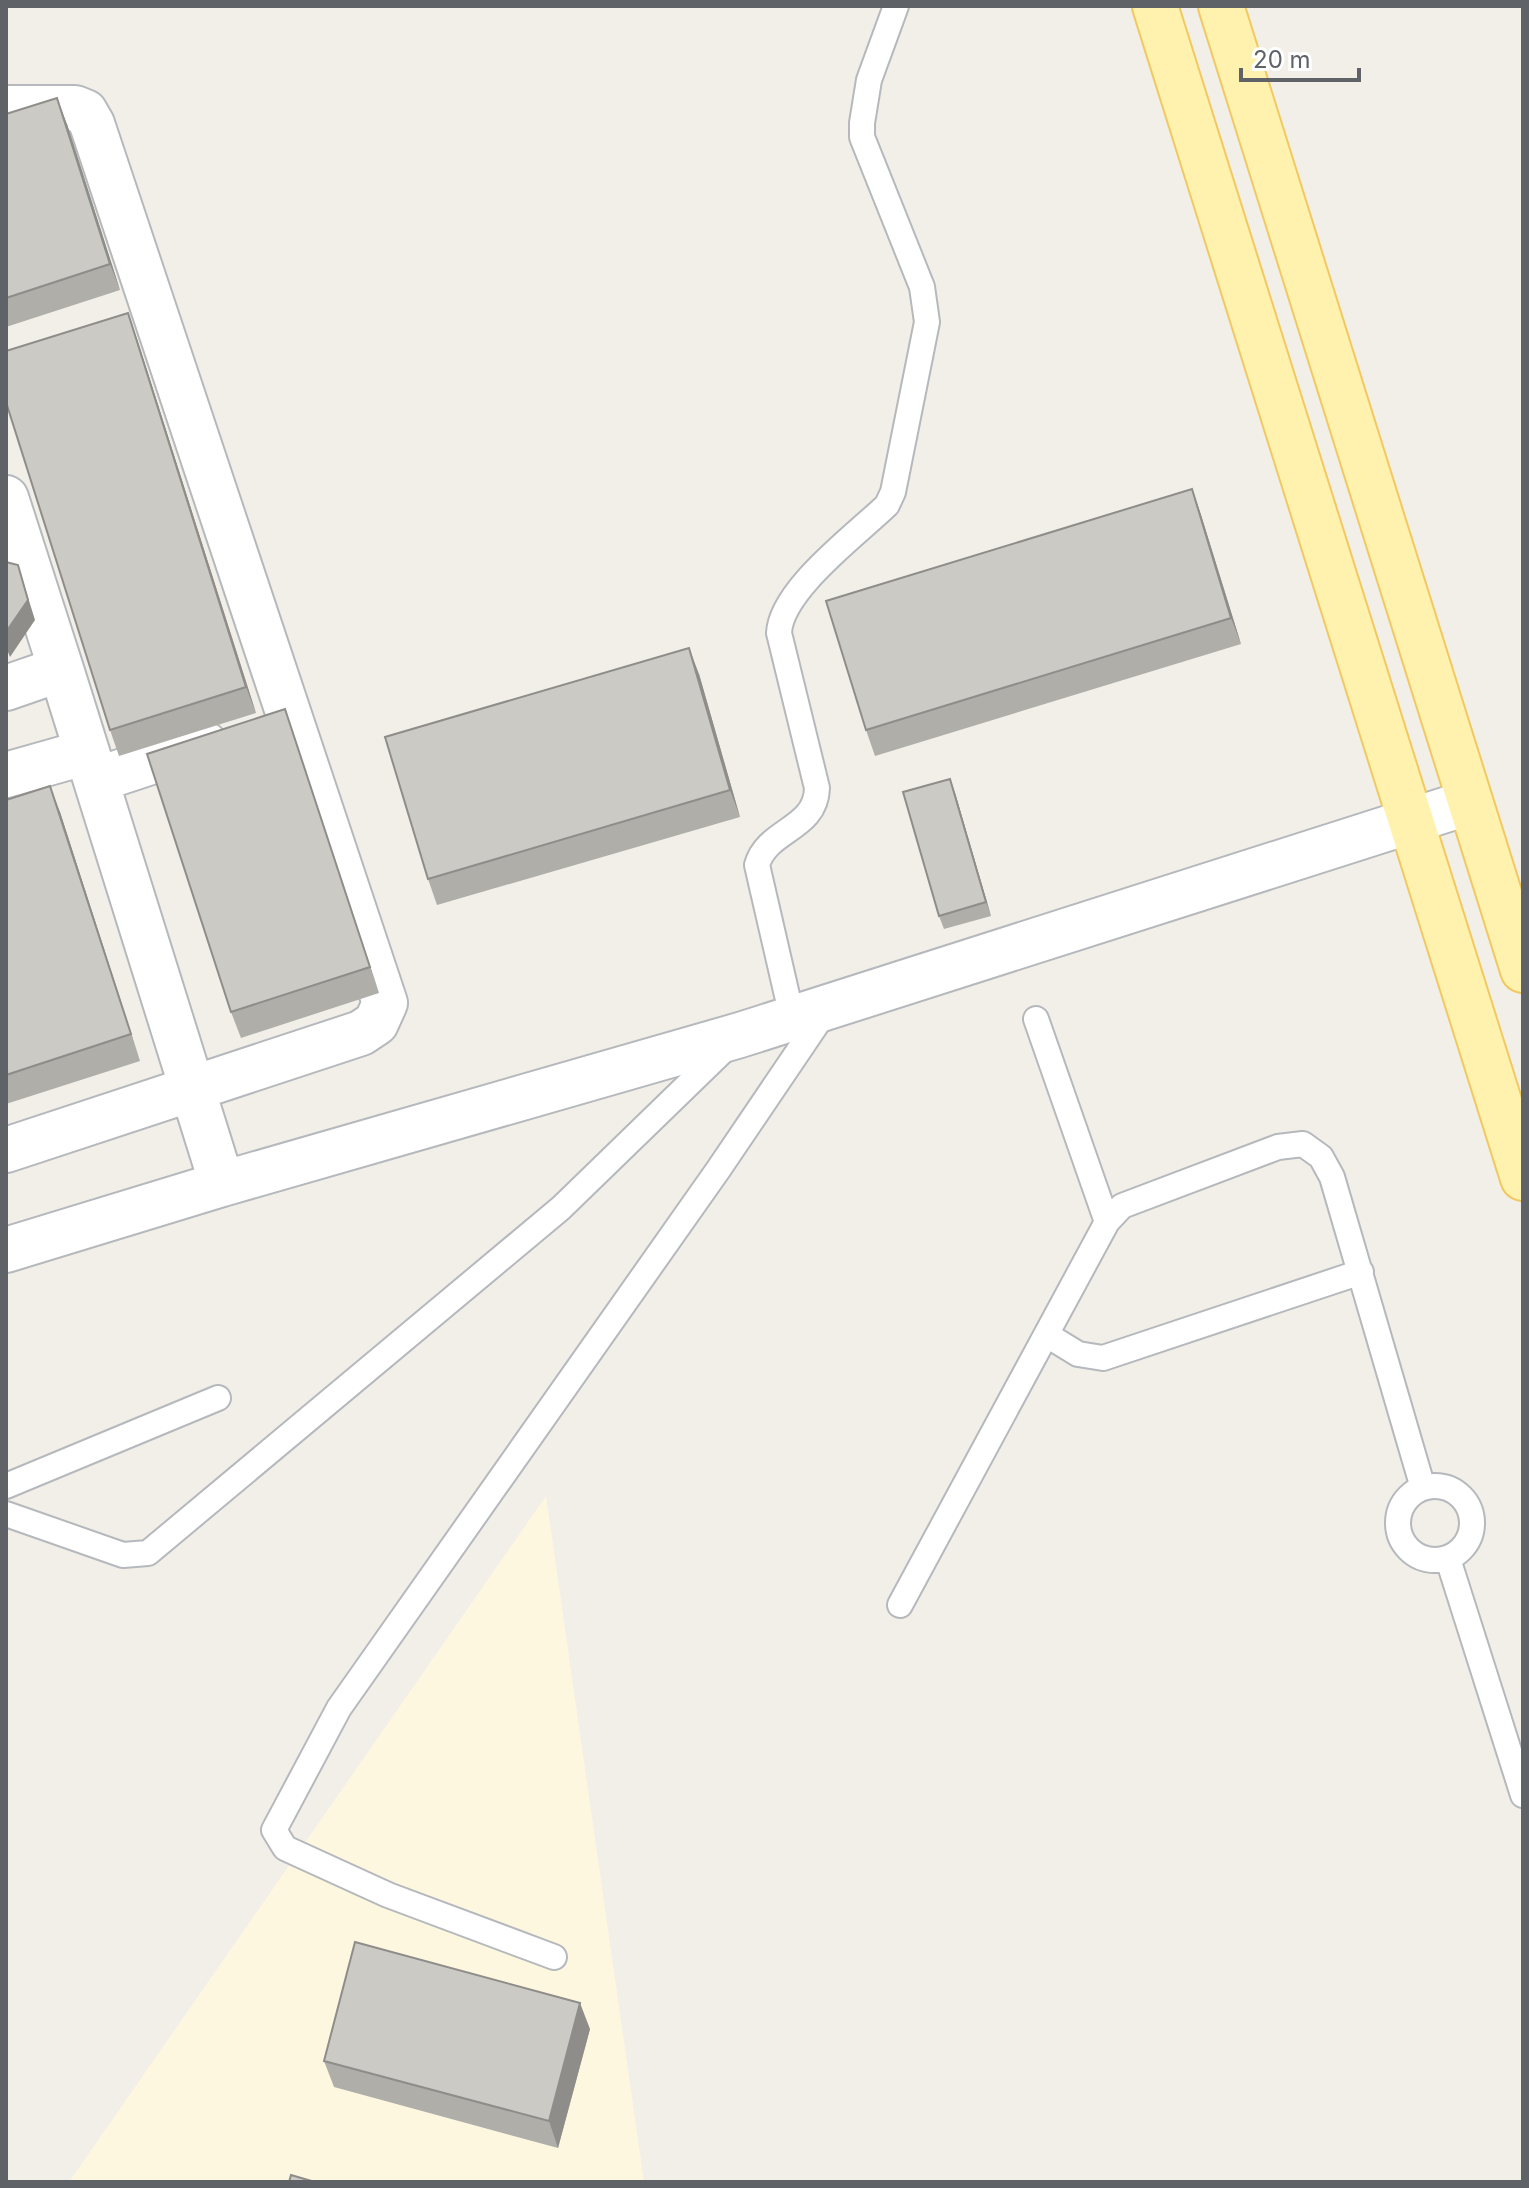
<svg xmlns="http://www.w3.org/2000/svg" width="1529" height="2188" viewBox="0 0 1529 2188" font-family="Inter,sans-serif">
  <rect width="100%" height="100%" fill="#f1efe8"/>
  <!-- commercial -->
  <path fill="#fef7e0" d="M546,1496L644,2182H69Z"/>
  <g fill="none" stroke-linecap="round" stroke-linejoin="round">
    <defs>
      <path id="service" d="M792,1017L757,865C767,829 816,830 817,788L779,633C781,590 856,535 887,505L893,492L927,322L922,287L862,137V123L869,80L896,6
        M1036,1019L1107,1222
        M1047,1335L1078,1354L1103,1358L1361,1272
        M1398 1523a37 37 0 1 1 74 0a37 37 0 1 1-74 0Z
        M6,1486L218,1398
        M6,1514L123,1555L148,1553L561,1208L729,1045
        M1448,1559L1523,1795
        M900,1605L1107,1222L1122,1206L1278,1147L1303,1144L1321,1157L1332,1177L1423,1488
        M554,1957L388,1895L285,1848L274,1830L339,1708L718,1170L827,1009"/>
      <path id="minor" d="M6,108H75L85,112L92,124L385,1003L376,1023L361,1033L6,1150
        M6,498L61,669
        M6,688L61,669L87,752
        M6,775L87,752L222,1184L740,1035L1470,802
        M96,780L205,744
        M6,1250L222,1184"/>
      <path id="primary" d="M1155,6L1523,1178
        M1221,6L1523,970"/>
    </defs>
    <!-- service casing -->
    <use href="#service" stroke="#b5b8bc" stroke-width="28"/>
    <!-- minor casing -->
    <use href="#minor" stroke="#b5b8bc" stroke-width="48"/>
    <!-- primary casing -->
    <use href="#primary" stroke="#f2c960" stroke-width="48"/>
    <!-- service -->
    <use href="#service" stroke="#fff" stroke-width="24"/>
    <!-- minor -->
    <use href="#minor" stroke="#fff" stroke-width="44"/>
    <!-- primary -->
    <use href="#primary" stroke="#fff2af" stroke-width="44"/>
  </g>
  <!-- wall -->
  <path fill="#afaea9" d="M6,114L67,124L120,290L6,327Z
    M137,339L256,713L119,756L110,730Z
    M1192,489L1201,515L1241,644L875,756L866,730Z
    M699,674L740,817L437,905L428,879Z
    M285,709L379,993L241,1038L231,1012Z
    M955,793L991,916L944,929L939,916Z
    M6,800L60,812L140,1061L6,1104Z
    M590,2029L558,2148L334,2087L324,2061Z"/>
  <!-- shaded-wall -->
  <path fill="#8f8d8a" d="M57,98L67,124L120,290L110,264Z
    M128,313L137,339L256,713L246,687Z
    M1192,489L1201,515L1241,644L1231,618Z
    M18,565L35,620L10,657L6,647V632Z
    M689,648L699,674L740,817L730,790Z
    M285,709L294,735L379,993L370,967Z
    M950,779L955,793L991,916L986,902Z
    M50,786L60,812L140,1061L131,1034Z
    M580,2003L590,2029L558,2148L549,2121Z"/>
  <!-- building -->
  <path fill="#cccac5" stroke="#8f8d8a" stroke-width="2" d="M57,98L110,264L6,298V114Z
    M128,313L246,687L110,730L6,402V351Z
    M1192,489L1231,618L866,730L826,601Z
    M6,562L18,565L28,600L6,632Z
    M689,648L730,790L428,879L385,737Z
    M285,709L370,967L231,1012L147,754Z
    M950,779L986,902L939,916L903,792Z
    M50,786L131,1034L6,1075V800Z
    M355,1942L580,2003L549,2121L324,2061Z
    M291,2175L315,2182H289Z"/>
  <!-- border -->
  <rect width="1529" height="2188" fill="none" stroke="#5f6368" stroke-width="16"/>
  <!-- scale -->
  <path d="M1241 68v12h118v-12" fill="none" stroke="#5f6368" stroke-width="4"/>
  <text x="1253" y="68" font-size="24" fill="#5f6368" stroke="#ffffff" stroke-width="6" paint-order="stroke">20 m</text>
</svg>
